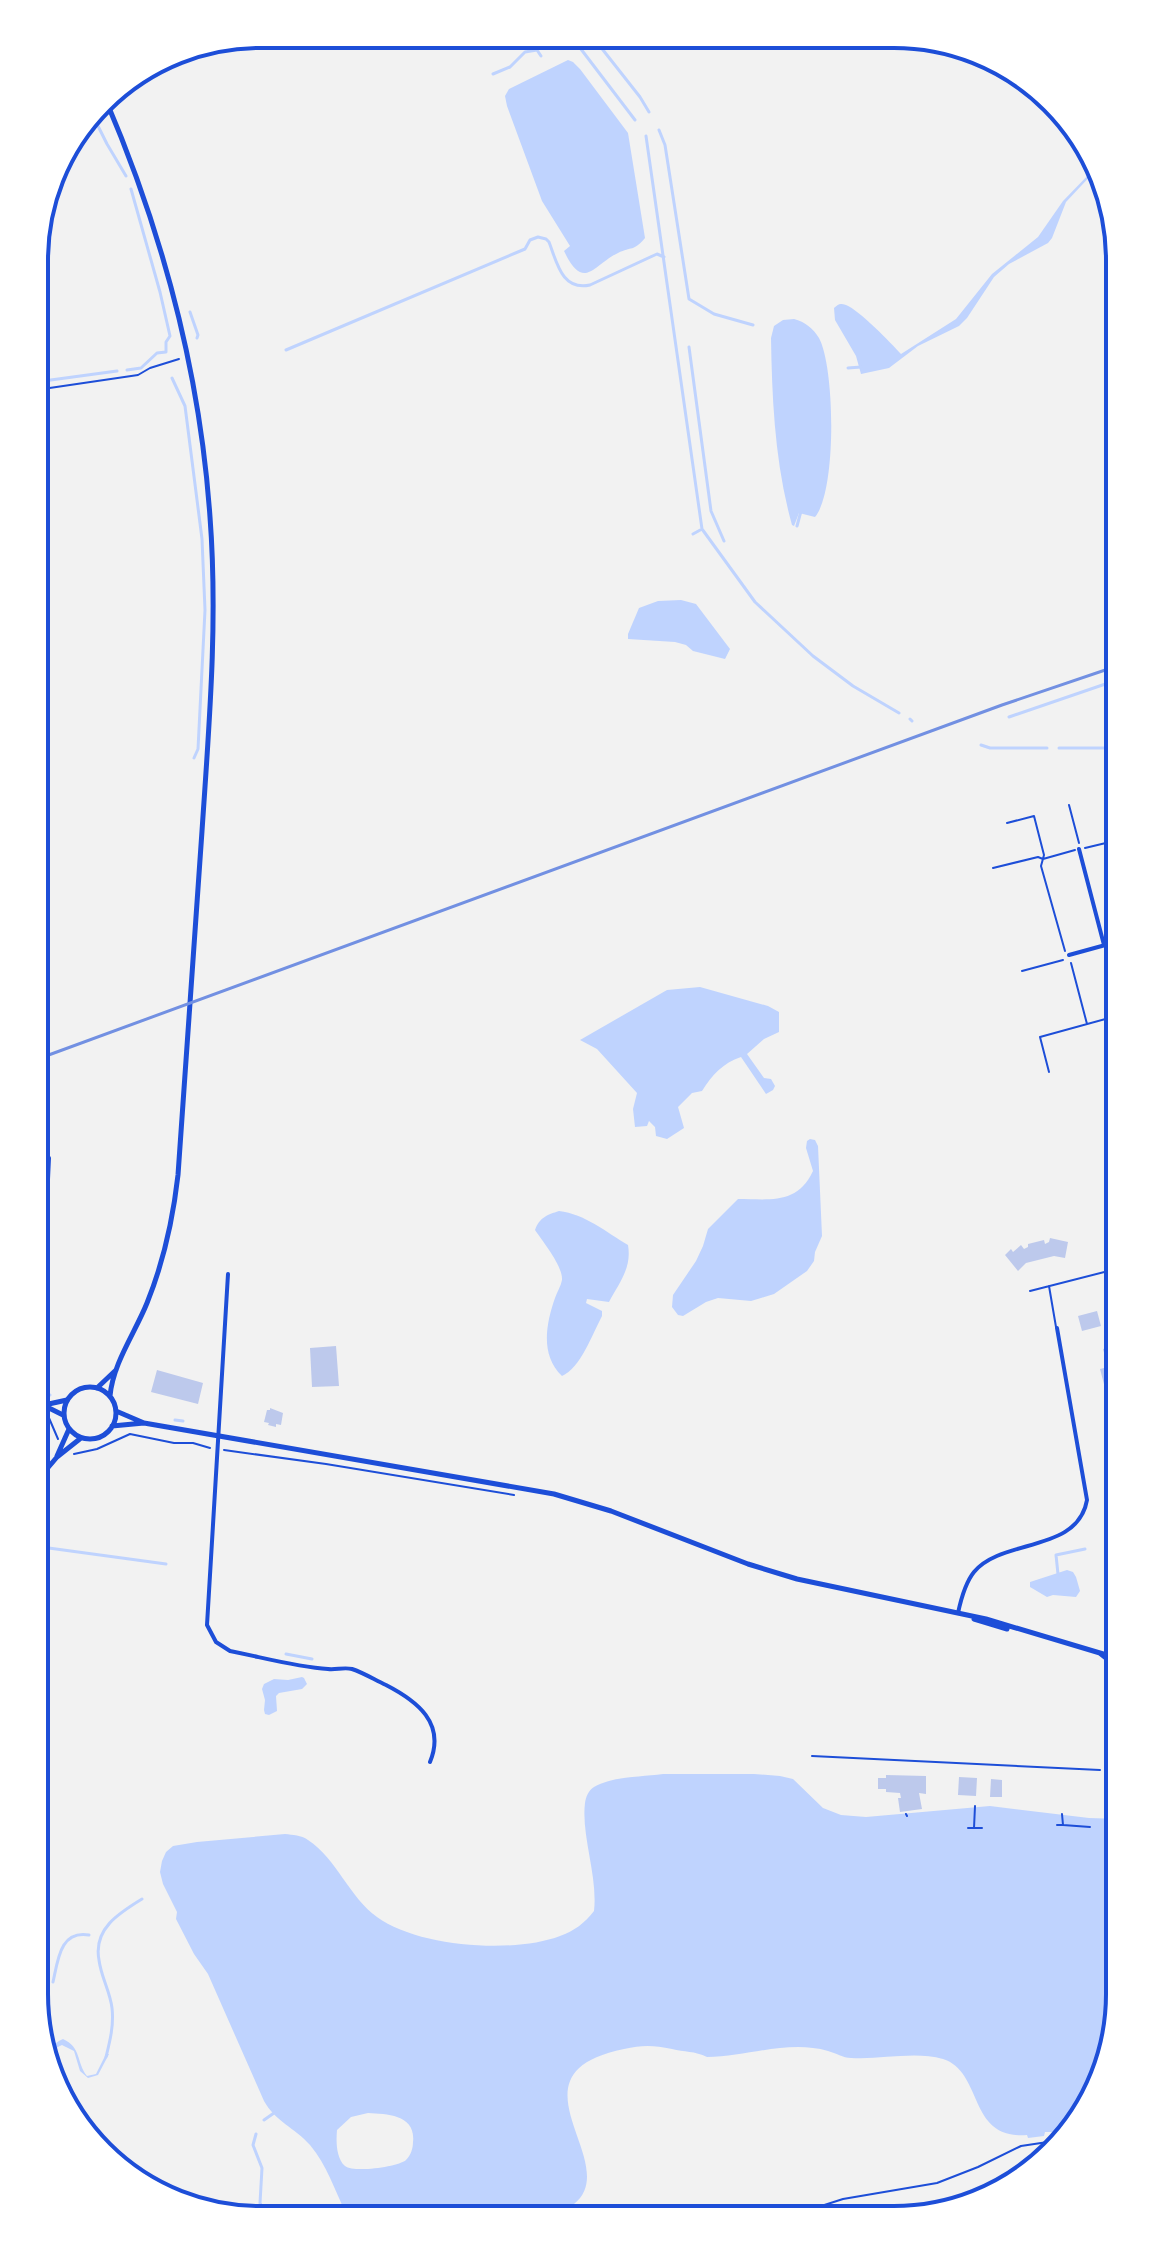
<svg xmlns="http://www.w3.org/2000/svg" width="1154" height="2254" viewBox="0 0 1154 2254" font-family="'Fira Sans',sans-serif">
  <rect width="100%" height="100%" fill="#f2f2f2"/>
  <!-- water -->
  <path fill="#bfd3fe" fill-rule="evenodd" d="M568,60L573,62L580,69L628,133L645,238C633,252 632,246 618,253C594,264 584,293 564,251L570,246L542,201L507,106L505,96L509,89Z
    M1095,168L1096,170L1066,202L1052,238L1048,243L1009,264L994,277L967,318L959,326L918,346L889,368L861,374L856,356L835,320L834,308C839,304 839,303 846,305C859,310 891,343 901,354L956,319L992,274L1038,237L1063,201Z
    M794,319C805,322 813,328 819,338C835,367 837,491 815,517L799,513L794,526L792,525C775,464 772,401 771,338L774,326L783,320Z
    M681,600L696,604L730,649L725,659L693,651L686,645L675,642L628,639V634L639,608L658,601Z
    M700,987L768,1006L779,1012V1032L764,1039L747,1054L764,1078L771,1079L775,1086L773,1090L766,1094L741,1057C723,1063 712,1075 702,1091L692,1093L678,1107L684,1128L667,1139L656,1136L655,1127L649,1121L647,1126L635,1127L633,1109L637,1093L597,1049L580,1040L667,990Z
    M810,1139L815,1140L818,1146L822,1236L815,1252L814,1261L807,1271L774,1294L761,1298L751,1301L718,1298L706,1302L683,1316L678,1315L672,1307L673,1295L696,1261L703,1246L708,1229L738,1199C770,1199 797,1205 813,1171L806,1148L807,1141Z
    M559,1211C585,1214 606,1232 628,1245C632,1268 619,1283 609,1302L587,1299L586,1303L602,1311V1316C593,1333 580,1369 562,1376C540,1355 546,1324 555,1298C557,1292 561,1286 562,1280C563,1266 543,1242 535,1230C540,1217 547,1215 559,1211Z
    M1067,1570L1073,1572L1076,1577L1080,1591L1076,1597L1053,1595L1047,1597L1030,1587V1582Z
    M302,1677L304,1678L307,1684L302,1689L279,1693L276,1696L277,1711L269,1715L265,1714L264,1710L265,1700L262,1689L264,1684L274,1679L288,1680Z
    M663,1774H754L780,1776L793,1779L823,1808L841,1815L866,1817L990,1806L1089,1818L1120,1819L1119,2010L1073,2132H1045L1044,2136L1028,2138L1027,2135C967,2140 984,2072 943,2059C914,2051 880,2060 851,2058C843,2058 836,2053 828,2051C818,2048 808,2047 798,2047C767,2047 737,2057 707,2057C695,2051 684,2052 672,2049C653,2045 642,2045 624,2049C501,2074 625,2163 574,2204C569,2207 564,2211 558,2213C532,2222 500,2219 473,2219C432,2219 391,2218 351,2218L346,2213C334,2189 327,2165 310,2145C295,2128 275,2121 264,2101L208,1974L194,1954L176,1919L177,1912L163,1884L160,1872L162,1861L166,1852L173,1846L197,1842L285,1834C293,1835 301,1835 308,1840C337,1859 349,1897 377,1917C418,1947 513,1954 560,1936C574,1931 585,1923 594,1911C598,1876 581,1836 585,1803C586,1797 588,1791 594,1787C613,1776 642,1777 663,1774ZM368,2113C388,2114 416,2115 413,2142C413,2148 411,2155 406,2160C398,2167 354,2173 345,2166C336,2158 336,2141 337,2130L351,2117Z
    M63,2039C82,2048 76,2062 87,2076L96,2074L106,2054H109L98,2075L88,2078L80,2071L74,2051L62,2045C48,2050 48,2063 52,2076C42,2060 47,2046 63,2039Z"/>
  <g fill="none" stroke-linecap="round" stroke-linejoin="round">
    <!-- stream -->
    <path stroke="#bfd3fe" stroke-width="3" d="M525,36L536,48
      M571,36L635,120
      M592,36L640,97L649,112
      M493,74L510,67L525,52L537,50L541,56
      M92,114L107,144L126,176
      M659,130L665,145L689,299L714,314L753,325
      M646,136L702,529L755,602L813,656L853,686L899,713
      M190,312L198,335L197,338
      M689,347L711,511L724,541
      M286,350L525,249L530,240L538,237L546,239L549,242C557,263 562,291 590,285L657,254L664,257
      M848,368L861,367
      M127,370L141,368L157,353L166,352V342L170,336L160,292L131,189
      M172,378L185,406L202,539L205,610L198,749L194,758
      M36,382L117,371
      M797,526L801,511
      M693,534L702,529
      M1009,717L1120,679
      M910,719L912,721
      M981,745L990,748H1047
      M1059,748H1120
      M35,1393L50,1395
      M175,1420L183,1421
      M34,1546L166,1564
      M1058,1574L1056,1555L1085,1549
      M286,1654L312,1659
      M53,1982C58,1960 60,1930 89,1935
      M106,2057C110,2041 114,2025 112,2008C110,1991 101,1977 99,1960C93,1929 119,1913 142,1899
      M264,2120L274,2113
      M256,2134L253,2145L262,2168L260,2203L267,2218"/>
  </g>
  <!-- building -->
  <path fill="#bdc9ec" d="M1050,1238L1068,1242L1065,1258L1054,1256L1026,1263L1018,1271L1005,1255L1011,1249L1013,1252L1021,1245L1024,1249L1028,1247V1244L1044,1240L1045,1244L1049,1242Z
    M1097,1311L1101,1326L1082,1331L1078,1316Z
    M1120,1345V1408L1119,1409L1113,1386L1105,1388L1100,1369L1108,1367L1103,1349Z
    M336,1346L339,1386L312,1387L310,1348Z
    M157,1370L203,1383L198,1404L151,1392Z
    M270,1408L283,1413L281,1425L276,1424V1427L268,1425L269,1423L264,1422L267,1410H270Z
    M886,1775L926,1776V1794L919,1793L922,1809L900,1812L898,1798H901L900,1793L886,1792V1789H878V1778H886Z
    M959,1777L977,1778L976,1796L958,1795Z
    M991,1779L1002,1780V1797H990Z"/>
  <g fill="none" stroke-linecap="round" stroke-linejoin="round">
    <!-- path -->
    <path stroke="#1d4ed8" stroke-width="2" d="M36,390L138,375L150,368L179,359
      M1069,805L1079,843
      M1007,823L1034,816L1044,855L1041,866L1065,951
      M1085,848L1110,842
      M993,868L1038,857L1043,859L1075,850
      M1071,963L1087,1024
      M1022,971L1063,960
      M1049,1072L1040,1037L1120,1015
      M35,1413L49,1418L58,1439
      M224,1450L326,1464L514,1495
      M74,1454L97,1449L130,1434L174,1443H193L210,1448
      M906,1814L907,1816
      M1057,1825H1063L1062,1814
      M1063,1825L1090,1827
      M968,1828H982
      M974,1828L975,1806
      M755,2220L787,2217L843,2199L937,2183L978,2167L1021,2146L1061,2140"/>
    <!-- service -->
    <path stroke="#1d4ed8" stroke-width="2" d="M1049,1286L1056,1327
      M1030,1291L1120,1268
      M812,1756L1100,1770"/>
    <!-- minor -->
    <path stroke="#1d4ed8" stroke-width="4" d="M1116,846L1120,860
      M1079,849L1104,945
      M1069,955L1120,941
      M35,1256L45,1243L49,1158
      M228,1274L207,1625L216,1642L230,1651C261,1657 296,1667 328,1669C336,1670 344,1667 352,1669C364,1673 375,1680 386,1685C417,1701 446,1723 430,1762
      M958,1613C961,1599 965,1583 974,1572C1002,1538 1078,1553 1087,1500L1057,1328"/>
    <!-- tertiary -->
    <path stroke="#1d4ed8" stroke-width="5" d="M35,1403L43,1405L63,1415
      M44,1405L67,1400
      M1101,1654L1120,1669"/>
    <!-- secondary -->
    <path stroke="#1d4ed8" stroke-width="5" d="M105,98C162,231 200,373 210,517C218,622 209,726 202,831C194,946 186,1060 178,1175C173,1219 164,1261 147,1303C135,1333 113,1363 110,1396
      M64 1413a26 26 0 1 1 52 0a26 26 0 1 1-52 0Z
      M97,1388L116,1370
      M116,1411L144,1423
      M112,1426L144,1423L554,1494L611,1511L748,1564L797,1579L986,1619L1120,1659
      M57,1456L69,1429
      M35,1483L57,1457L81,1438
      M974,1619L1007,1629"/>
    <!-- rail -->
    <path stroke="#7290e2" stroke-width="3" d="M35,1060L1002,705L1120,665"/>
  </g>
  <!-- crop -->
  <path d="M0 0H1154V2254H0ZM260 48H894A212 212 0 0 1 1106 260V1994A212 212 0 0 1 894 2206H260A212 212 0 0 1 48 1994V260A212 212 0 0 1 260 48Z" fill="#fff" fill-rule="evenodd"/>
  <path fill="none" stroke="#1d4ed8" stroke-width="4" d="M260 48H894A212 212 0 0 1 1106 260V1994A212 212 0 0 1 894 2206H260A212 212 0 0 1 48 1994V260A212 212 0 0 1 260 48Z"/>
</svg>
